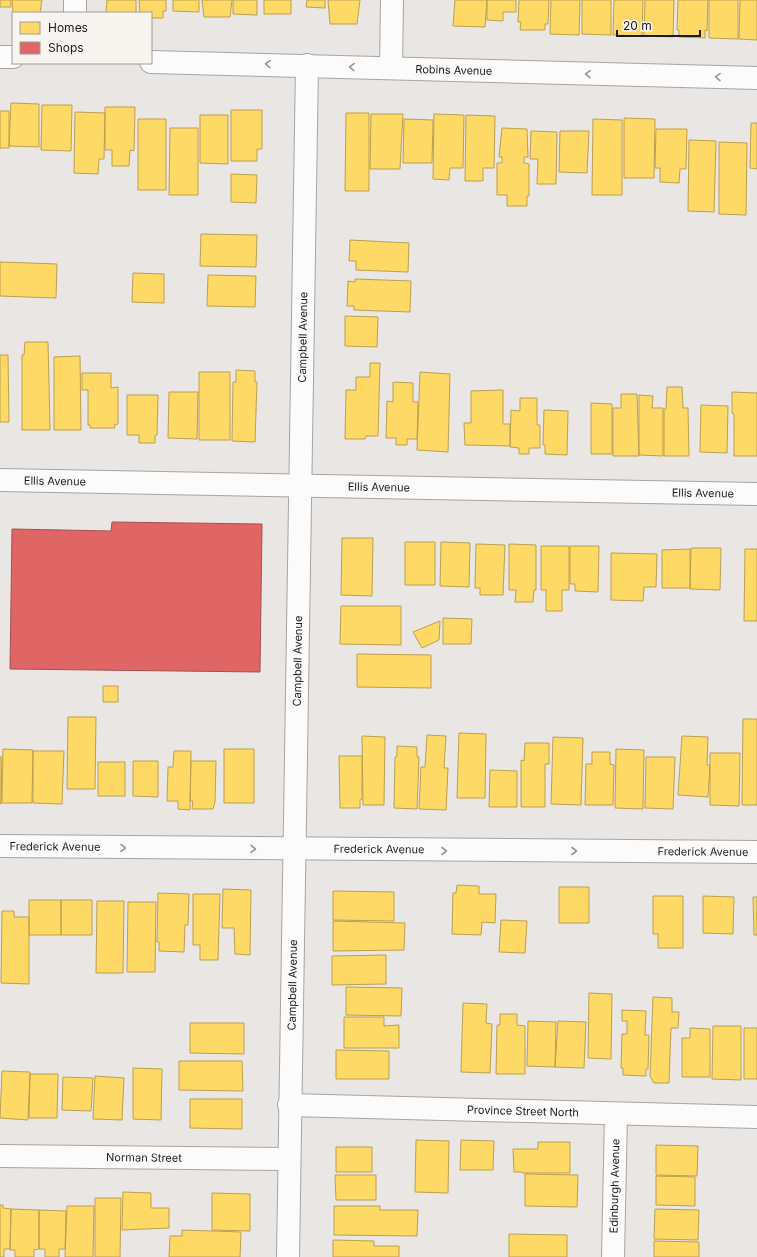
<svg xmlns="http://www.w3.org/2000/svg" width="757" height="1257" viewBox="0 0 757 1257" font-family="Inter,sans-serif">
  <rect width="100%" height="100%" fill="#e9e6e4"/>
  <!-- homes -->
  <path fill="#ffd966" stroke="#bba04f" d="M0,0H11V7H0Z
    M12,0H42L40,13H13Z
    M107,0H136V13H106Z
    M139,0H166V11H163V18H151V13H140Z
    M173,0H199V12L173,11Z
    M202,0H232L230,17H204Z
    M233,0H257V15L233,14Z
    M264,0H291V14H264Z
    M307,0H325V8L306,7Z
    M328,0H360L357,24H330Z
    M455,0H487L485,27L453,26Z
    M487,0H516V12H503V21L487,20Z
    M519,0H549L548,24H545V30H520L521,22H518Z
    M551,0H580L579,35L550,34Z
    M582,0H611V35L582,34Z
    M614,0H643L642,36L613,35Z
    M645,0H674L673,37L644,36Z
    M678,0H708L707,31L705,30V38L679,37V30H677Z
    M709,0H738V39L709,38Z
    M740,0H757V40L739,39Z
    M11,103L39,104V147L9,146Z
    M42,105H72L71,151L41,150Z
    M105,107H135L134,151L130,150L129,166H112V150H105Z
    M231,110H262V149H257V161H231Z
    M0,111H9V148H0Z
    M75,112L105,113L104,159H99L98,174L74,173Z
    M346,113H369V191H345Z
    M371,114H403L400,169H370Z
    M434,114L464,115L463,168H450L449,180L433,179Z
    M200,115H228V164L200,163Z
    M466,115L495,116L494,168H483V181H465Z
    M624,118L655,119L654,178H624Z
    M138,119H166V190H138Z
    M404,119L433,120L432,163H403Z
    M593,119L622,120V195H592Z
    M751,123H757V169L750,168Z
    M170,128H198V195H169Z
    M502,128L527,129L528,157H524V163L529,164V196H527V206H507V195H497V163H502V157H499Z
    M656,129H687L686,169H680L679,183L660,182V168H655Z
    M531,131L557,132L556,184H537L538,159H530Z
    M560,131H589L587,173L559,172Z
    M689,140L716,141L714,212L688,211Z
    M719,142L747,143L746,215L719,214Z
    M231,174L257,175L256,203L231,202Z
    M201,234L257,235L256,267L200,266Z
    M350,240L409,243L408,272L356,270V261H349Z
    M0,262L57,264L56,298L0,296Z
    M133,273L164,274V303L132,302Z
    M208,275L256,276L255,307L207,306Z
    M355,279L411,281L410,312L354,310V306H347L348,281L355,282Z
    M345,316L378,317L377,347L345,346Z
    M25,342H48L50,430H22V355H24Z
    M0,355H8L9,422H0Z
    M80,356L81,430H54V357Z
    M370,363H380L378,436H366L365,439H345L346,390H356V377H370Z
    M236,370L255,371V382H257L255,442L232,441L233,382H236Z
    M199,372H230V440H199Z
    M420,372L450,374L448,452L417,450Z
    M82,373H111V388L118,387V424L114,425L115,428H90V425H88V390H82Z
    M393,382L413,383V402H418L417,439H407V445H396V438H386L387,401L393,402Z
    M667,387H682L683,408H688L689,456H664V409H666Z
    M503,390V424H510V446L465,445L464,423H471V391Z
    M169,392H198L197,439L168,438Z
    M732,392L757,393V456H734V414L732,413Z
    M621,394H637L639,456H613V408H621Z
    M127,395H158L157,435L155,436V443H139V435H127Z
    M639,395L653,396L652,408H663V456L639,455Z
    M520,398H537V425H540V448H529V454H519V448L510,447L511,410L520,411Z
    M591,403L612,404V454H591Z
    M701,405L728,406L727,453L700,452Z
    M544,410L568,411L567,455L545,454V445H543Z
    M342,538H373L372,596L341,595Z
    M405,542H435V585H405Z
    M441,542L470,543L469,587L440,586Z
    M476,544L505,545L503,595H480V588H475Z
    M509,544L536,545V590H534L533,602H515L516,590H509Z
    M541,546H569V590H562V611H546V590H541Z
    M570,546H599L598,592L575,591V584H570Z
    M691,548H721L720,590L690,589Z
    M690,549V588H662V550Z
    M745,549H757V621H744Z
    M611,553L657,554L656,587H644L643,601L611,600Z
    M341,606H401V645L340,644Z
    M443,618L472,619L471,644H443Z
    M440,621L439,640L422,648L413,632Z
    M357,654L431,655V688L357,687Z
    M103,686H118V702H103Z
    M68,717H96L95,789H67Z
    M743,719H757V805H742Z
    M459,733L486,734L485,798H457Z
    M427,735L446,736L444,768H448L446,810L419,809L421,767H425Z
    M362,736L385,737L384,805H363Z
    M682,736L708,737L707,765H710L708,797L678,795Z
    M553,737L583,738L581,805L551,804Z
    M525,743H549V764H545V807H521V760L524,761Z
    M397,746L417,747V757H419L417,809L394,808L395,757L397,756Z
    M3,749L33,750L32,803H2Z
    M224,749H254V803H224Z
    M616,749L644,750L643,809L615,808Z
    M33,751H64L62,804L33,803Z
    M174,751H191L190,810L178,809V801H167L168,767H173Z
    M592,752H610V764L614,765L613,805H585L586,764H592Z
    M710,753H740L739,806L710,805Z
    M339,756H362V799L360,800V808H340Z
    M0,757H2L1,804H0Z
    M646,757H675L673,809L645,808Z
    M133,761H158V797L133,796Z
    M191,761H216L215,802L213,809H192L193,801H190Z
    M98,762H125V796H98Z
    M490,770L517,771V807H489Z
    M457,885L479,886V894H496L495,923L482,922L481,935L452,934L453,893H456Z
    M559,887H589V923H559Z
    M223,889L251,890L250,955L235,954L234,928H222Z
    M333,891L394,892V921L333,920Z
    M158,893L189,894L188,925H185L184,952L159,951V942H157Z
    M193,894H220L218,960H200V945H193Z
    M653,896H683V948H658V934H653Z
    M703,896L734,897L733,934L703,933Z
    M753,897H757V935H754Z
    M29,900H61V935H29Z
    M61,900H92V935H61Z
    M97,901H124L123,973H96Z
    M128,902H156L155,972H127Z
    M2,911H14V917H29V984L1,983Z
    M501,920L527,921L525,953L499,952Z
    M333,921L405,923L404,950L333,951Z
    M386,955V984L332,985V956Z
    M346,987L402,988L401,1016L346,1015Z
    M589,993L612,994L611,1059L588,1058Z
    M653,997L672,998V1012H679L678,1028H671L669,1083H654L650,1076Z
    M463,1003L487,1004L486,1023L492,1024L490,1073L461,1072Z
    M622,1010L646,1011L645,1035H649L648,1069H646V1076L623,1075V1068H621L622,1034H627V1021H622Z
    M500,1014H517V1025L525,1026V1074H496L497,1025H500Z
    M344,1017H384V1026L399,1025V1048H344Z
    M528,1021L556,1022L555,1067L527,1066Z
    M558,1021L586,1022L584,1068L555,1067Z
    M190,1023H244V1054L190,1053Z
    M713,1026H741V1080L712,1079Z
    M690,1028L710,1029V1077H682V1038H690Z
    M744,1028H757V1079H744Z
    M336,1050L389,1051V1079H336Z
    M179,1061H242L243,1091L179,1090Z
    M133,1068L162,1069L161,1120L133,1119Z
    M2,1071L30,1072L28,1120L0,1118Z
    M30,1074H58L57,1118H29Z
    M95,1076L124,1078L122,1120L93,1119Z
    M63,1077L93,1078L91,1111L62,1110Z
    M190,1099H242V1129L190,1128Z
    M416,1140L449,1141L448,1193L415,1192Z
    M461,1140L494,1141L493,1170H460Z
    M538,1142H570V1173H522V1172H514L513,1149H538Z
    M656,1145L698,1146L697,1176L656,1175Z
    M336,1147H372V1172H336Z
    M525,1174L578,1175L577,1207L525,1206Z
    M335,1175H376V1200H336Z
    M656,1176L695,1177V1206L656,1205Z
    M123,1192L151,1193V1208H169V1228L122,1230Z
    M212,1193L250,1194V1231L212,1230Z
    M95,1198H121L120,1257H95Z
    M0,1205H3V1208L11,1209L10,1249H4V1257H0Z
    M67,1206H94L93,1257H65Z
    M334,1206H380V1210H418L417,1236L334,1235Z
    M11,1209L39,1210V1249L34,1250V1257H15V1250H10Z
    M655,1209L699,1210L698,1240L654,1239Z
    M39,1210L66,1211L65,1249H59V1257H45V1249H39Z
    M182,1230L241,1232L240,1257H169L170,1236H182Z
    M509,1234L567,1235V1257H509Z
    M333,1240L374,1241V1246H399V1257H333Z
    M654,1241L699,1242V1257H654Z"/>
  <!-- shops -->
  <path fill="#e06666" stroke="#a5504f" d="M112,522L262,524L260,672L10,669L12,529L111,531Z"/>
  <g fill="none" stroke-linecap="round" stroke-linejoin="round">
    <defs>
      <g id="minor">
        <path d="M75,13V0"/>
        <path d="M0,57H13"/>
        <path id="s1" d="M151,62L757,78"/>
        <path d="M391,68L392,0"/>
        <path id="s2" d="M0,480L757,494"/>
        <path id="s3" d="M0,846L757,852"/>
        <path id="s4" d="M289,1105L757,1117"/>
        <path id="s5" d="M0,1156L289,1159"/>
        <path id="s6" d="M288,1257L307,65"/>
        <path id="s7" d="M613,1257L616,1114"/>
      </g>
    </defs>
    <!-- minor casing -->
    <use href="#minor" stroke="#a6a5a3" stroke-width="24"/>
    <!-- minor -->
    <use href="#minor" stroke="#fcfbfb" stroke-width="22"/>
  </g>
  <!-- one-way arrows -->
  <defs><path id="oneway-chevron" d="M-2-3.5L2.5 0L-2 3.5" fill="none" stroke-width="1.6" stroke-linecap="round" stroke-linejoin="round"/></defs>
  <g stroke="#979695">
    <use href="#oneway-chevron" transform="translate(268 64) rotate(-179)"/>
    <use href="#oneway-chevron" transform="translate(352 67) rotate(-178)"/>
    <use href="#oneway-chevron" transform="translate(588 74) rotate(-179)"/>
    <use href="#oneway-chevron" transform="translate(718 77) rotate(-179)"/>
    <use href="#oneway-chevron" transform="translate(123 848) rotate(1)"/>
    <use href="#oneway-chevron" transform="translate(253 849) rotate(1)"/>
    <use href="#oneway-chevron" transform="translate(444 851)"/>
    <use href="#oneway-chevron" transform="translate(574 851)"/>
  </g>
  <g text-anchor="middle" dominant-baseline="central" stroke-width="4" stroke-linejoin="round" paint-order="stroke">
    <!-- street labels -->
    <g font-size="11" fill="#1c1b19" stroke="#f8f4ef">
      <text stroke="none"><textPath href="#s1" startOffset="303">Robins Avenue</textPath></text>
      <text stroke="none"><textPath href="#s6" startOffset="920">Campbell Avenue</textPath></text>
      <text stroke="none"><textPath href="#s2" startOffset="55">Ellis Avenue</textPath></text>
      <text stroke="none"><textPath href="#s2" startOffset="379">Ellis Avenue</textPath></text>
      <text stroke="none"><textPath href="#s2" startOffset="703">Ellis Avenue</textPath></text>
      <text stroke="none"><textPath href="#s6" startOffset="596">Campbell Avenue</textPath></text>
      <text stroke="none"><textPath href="#s3" startOffset="55">Frederick Avenue</textPath></text>
      <text stroke="none"><textPath href="#s3" startOffset="379">Frederick Avenue</textPath></text>
      <text stroke="none"><textPath href="#s3" startOffset="703">Frederick Avenue</textPath></text>
      <text stroke="none"><textPath href="#s6" startOffset="272">Campbell Avenue</textPath></text>
      <text stroke="none"><textPath href="#s4" startOffset="234">Province Street North</textPath></text>
      <text stroke="none"><textPath href="#s5" startOffset="144">Norman Street</textPath></text>
      <text stroke="none"><textPath href="#s7" startOffset="71">Edinburgh Avenue</textPath></text>
    </g>
  </g>
  <!-- legend -->
  <rect x="12" y="12" width="140" height="52" fill="#f8f4ef" stroke="#a09d99"/>
  <rect x="20" y="22" width="20" height="12" fill="#ffd966" stroke="#a09d99"/>
  <text x="48" y="32" font-size="12" fill="#1c1b19">Homes</text>
  <rect x="20" y="42" width="20" height="12" fill="#e06666" stroke="#a09d99"/>
  <text x="48" y="52" font-size="12" fill="#1c1b19">Shops</text>
  <!-- scale -->
  <path d="M617 30v6h83v-6" fill="none" stroke="#1c1b19" stroke-width="2"/>
  <text x="623" y="30" font-size="12" fill="#1c1b19" stroke="#f8f4ef" stroke-width="3" paint-order="stroke">20 m</text>
</svg>
